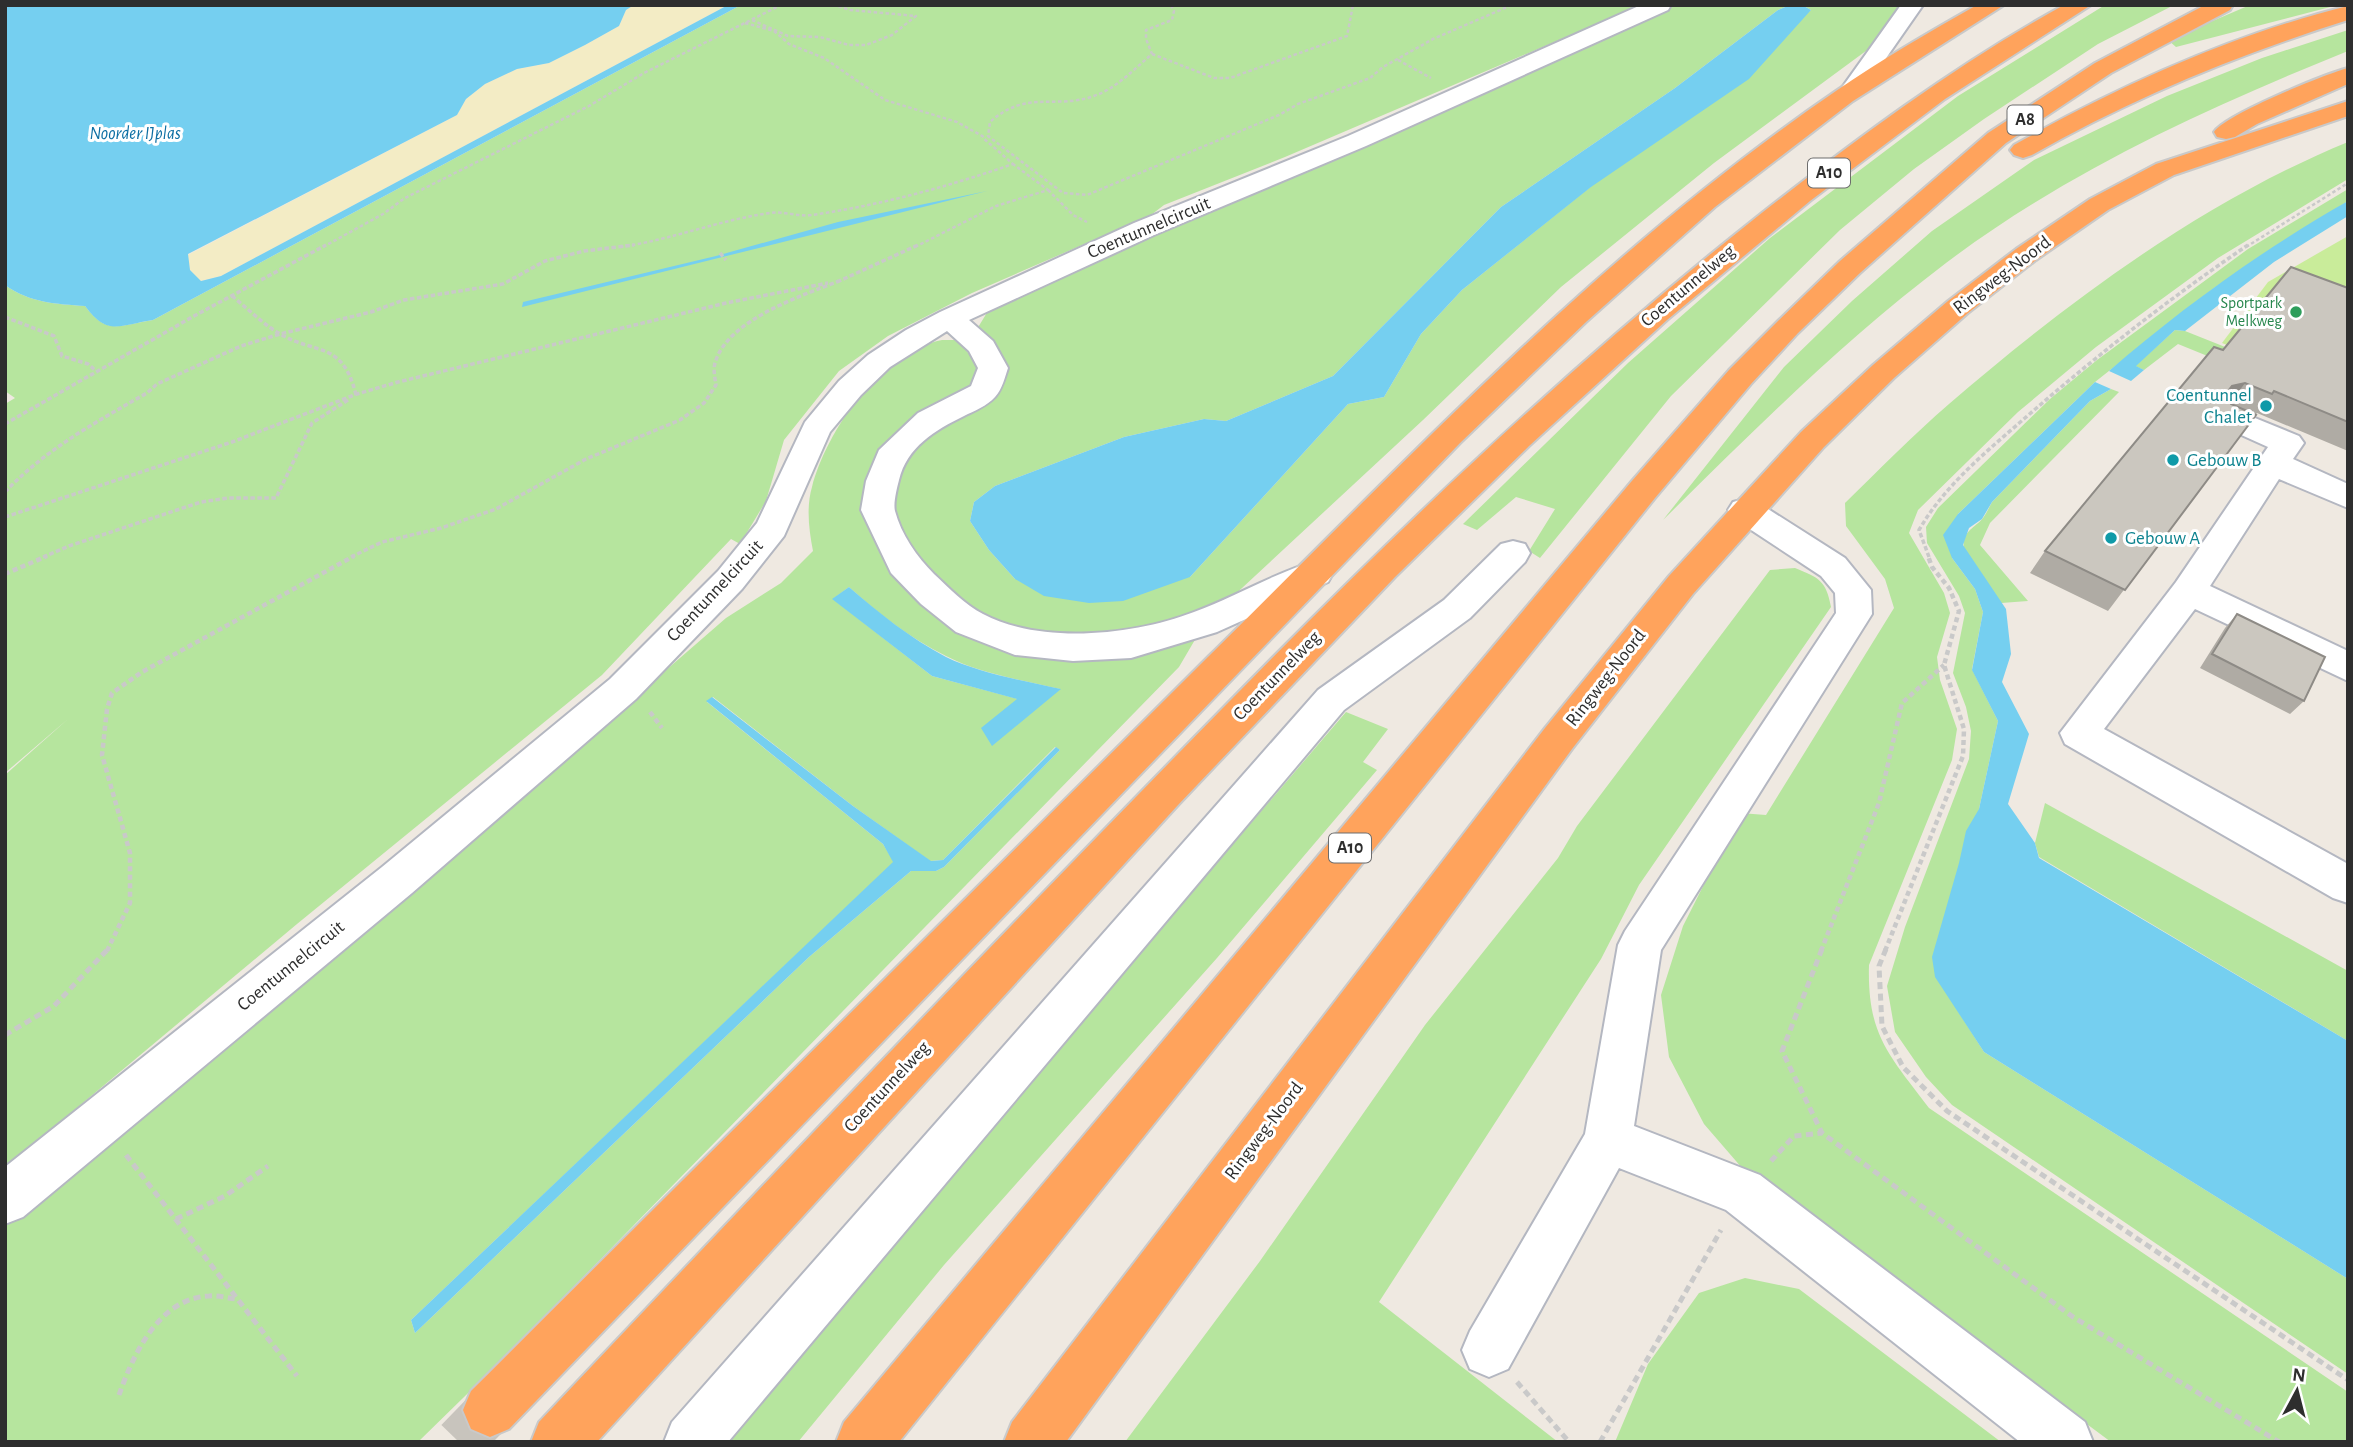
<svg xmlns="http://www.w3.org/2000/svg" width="2353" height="1447" viewBox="0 0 2353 1447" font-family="'Alegreya Sans',sans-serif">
  <rect width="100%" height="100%" fill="#efe9e1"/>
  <!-- green -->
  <path fill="#b6e59e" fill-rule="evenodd" d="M741,5H1641L1285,157L1164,205L1151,215L972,293L888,336L839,371L784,440L766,501L740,544L731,539L602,675L297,924L5,1168V775L68,719L5,773V404L15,398L5,391V285C30,303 56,304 85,306C107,336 120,325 153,320Z
    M1677,5H1790L1778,10L1675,88L1501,207L1333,376L1226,421L1204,419L1124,437L995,486L974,502L970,521L989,550L1015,579L1190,577L1348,404L1384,397L1421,334L1462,290L1811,10L1802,5H1901L1874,45L1714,163L1561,287L1423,420L1228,601L1136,632L1087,636L1011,631L971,612L900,542L891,492L900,466L917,446L936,430L996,395L977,329L988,311L1103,258Z
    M2105,5H2174L2098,44L1984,119L1914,169L1840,230L1671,396L1540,558L1529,551L1555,509L1516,497L1477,530L1463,524L1628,363L1770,238L1958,96Z
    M2250,5H2338L2176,47L2168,40Z
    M2348,30V51C2207,108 2068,171 1946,263C1843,341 1755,429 1663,520L1784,367L1852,301L1932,231L2034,160L2167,96L2262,58Z
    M2348,142V179L2218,258L2096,347L2018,412L1918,510L1909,533L1944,593L1950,613L1937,657L1940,680L1957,729L1952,760L1869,965C1867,1035 1889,1055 1929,1108L2348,1392V1442H2111L1742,1168L1704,1124L1669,1057L1661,995L1683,926L1740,813L1766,815L1894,608L1885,579L1846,526L1845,503C1879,470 1913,435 1949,404C2067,302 2202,202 2348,142Z
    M2348,189V201L2214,288L2095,382L1958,514L1952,558L1975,589L1983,612L1972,669L1998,721L1979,809L1956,1008L1984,1052L2348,1279V1374L1952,1105L1926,1077L1895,1032L1887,986L1905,927L1969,759L1971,731L1966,707L1953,673L1965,613L1959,596L1927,543L1926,527L1938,508L2050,399L2097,360L2248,249Z
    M2175,330L2185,331L2348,396V413L2178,344L2144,370L2135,366Z
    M942,340H958L977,364V377L973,388L927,416L868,520C876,549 892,576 914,598C933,616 1015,646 1042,654C1060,658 1099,660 1118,659C1144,657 1171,647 1196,638L1179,667L507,1355L418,1442H5V1212L627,704L726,618L781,583L813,551C809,531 806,507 812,487C827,430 881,352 942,340ZM849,587C879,614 910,638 946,656C978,673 1025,681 1060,689L1018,699L932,676L833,599ZM713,697L853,806L930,861L943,860L1055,747L1060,750L944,867L936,871H911L809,957L415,1333L411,1320L894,862L883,844L707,702Z
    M2111,389L2119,392L1990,523L1980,545L2028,601L2001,603L1964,550C1961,531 1974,529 1983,518C1987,513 1989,507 1992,502L2090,401Z
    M1795,568C1819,578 1826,580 1831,607L1639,885L1601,959L1379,1302L1558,1442H1125L1260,1261L1425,1025L1558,858L1577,826L1770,570Z
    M1346,712L1388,729L1363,762L1377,770L1217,958L944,1265L798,1442H722Z
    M2045,803L2348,971V1041L2039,857L2035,843Z
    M1745,1278L1799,1289L2001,1442H1615L1648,1364L1699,1293Z"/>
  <!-- sand -->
  <path fill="#f3ecc5" d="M634,5H728L221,276L200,281L190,270L188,255L457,115L466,99L485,84L517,69L549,63L585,45L619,26L626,10Z"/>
  <!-- pitch -->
  <path fill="#c9ec9a" d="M2348,236V395L2222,343L2268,282Z"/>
  <!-- water -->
  <path fill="#75cff0" d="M5,5H634L626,10L619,26L585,45L549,63L517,69L485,84L466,99L457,115L188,254L190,270L201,281L221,276L728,5H741L153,320C119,325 108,337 85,306C56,304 30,303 5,285Z
    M1790,5H1802L1811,10L1749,79L1591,187L1462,290L1421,334L1384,397L1348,404L1190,577L1123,601L1089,603L1044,596L1015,579L989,550L970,521L974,502L995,486L1124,437L1204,419L1226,421L1333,376L1501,207L1675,88L1778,10Z
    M987,191L522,307L523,302L716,256L838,222Z
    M2348,201V216L2274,262L2185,331L2175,330L2136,366L2144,370L2131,381L2109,371C2183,307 2262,250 2348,201Z
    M2095,382L2111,389L2090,401L1992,502L1982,519L1969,528L1963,545L2006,609L2011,654L2002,682L2029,734L2008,804L2035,843L2039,858L2348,1041V1279L1984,1052L1935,977L1932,957L1959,863L1966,831L1979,809L1998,721L1972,670L1983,612L1975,589L1952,558L1943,535L1958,514Z
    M849,587C879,613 910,638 946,657C979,673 1025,681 1061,689L992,746L981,728L1017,699L932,676L832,599Z
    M712,697L853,806L931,861L943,860L1056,747L1060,750L944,867L936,871H911L809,957L415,1333L411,1320L893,862L883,844L706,701Z"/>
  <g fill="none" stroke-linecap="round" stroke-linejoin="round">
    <!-- highway-tunnel -->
    <path stroke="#c8c4bd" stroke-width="49" stroke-dasharray="49 24" stroke-linecap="butt" d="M459,1442L490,1410"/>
    <defs>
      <path id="minor" d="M1641,5H1671L1668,10L1366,146L1154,235L969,320L993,341L1008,368C1005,377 1002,390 995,397C987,406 974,411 964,416C935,430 907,447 899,480C897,488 893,503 895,511C901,534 917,557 934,574C948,587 965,605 983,614C1042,645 1134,635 1194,612C1235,597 1274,573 1316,561L1328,564L1333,573L1328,582L1217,632L1131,658L1073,661L1015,655L956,632L921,604L891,573L861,510L866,481L879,450L918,413L971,386L978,368L969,351L947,331L890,367L861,395L830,432L784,536L742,589L636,699L412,893L23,1217L5,1224V1167L382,867L610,679L718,571L757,523L805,422L839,381L868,355L906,330L940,312L1134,223L1348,136Z
        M1901,5H1923L1861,94H1845L1841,89Z
        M2228,407L2299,436L2304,443L2293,459L2348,484V508L2279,479L2210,586L2348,651V681L2195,609L2104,729L2348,864V903L2333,898L2065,744L2060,733L2176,582L2268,447L2217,424L2212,417L2217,410Z
        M1745,499L1757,502L1845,558L1871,590L1872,614L1661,950L1634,1126L1760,1175L2085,1422L2093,1442H2020L1726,1210L1619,1168L1508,1369L1489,1377L1470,1369L1462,1350L1470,1331L1585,1134L1618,945L1625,931L1836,613L1835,593L1821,576L1733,518L1728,510L1733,502Z
        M1513,541L1525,544L1530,553L1525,562L1470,618L1344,710L728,1442H664L672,1422L1318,690L1444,600L1501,544Z"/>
      <path id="highway" d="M1977,5H2004L1853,101L1715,207L1586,322L1460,443L509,1429L490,1437L471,1429L463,1410L471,1391C717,1146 963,901 1209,656C1408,459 1603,250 1836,91C1881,60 1929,32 1977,5Z
        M2064,5H2091L1945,99L1810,201L1667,320L1529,446L1395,577L1178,805L597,1442H531L539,1422C765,1183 991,944 1221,710C1390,537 1564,370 1753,220C1852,142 1953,66 2064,5Z
        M2205,5H2233L2230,10L2111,73L2006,143L1860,273L1798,333L1751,384L1655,498L899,1442H836L844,1422L1631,482L1729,370L1778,321L1840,261L1988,133L2095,63Z
        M2348,6V20C2237,55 2132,98 2032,155L2023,158L2014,155L2010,150L2014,145C2119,86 2231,35 2348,6Z
        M2348,68V84L2257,124L2235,137L2226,139L2217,137L2214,132C2225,115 2325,74 2348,68Z
        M2348,101V116L2174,175L2108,210L2036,260L1968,313L1894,378L1824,447L1693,594L1572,749L1066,1442H1004L1012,1422L1545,728L1669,576L1801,432L1873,365L1948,301L2016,249L2090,199L2156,164Z"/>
    </defs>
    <!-- minor casing -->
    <use href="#minor" stroke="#b4b7c1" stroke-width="4"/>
    <!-- highway casing -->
    <use href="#highway" stroke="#c9c9c9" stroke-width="4"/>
    <!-- path-far3 -->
    <path stroke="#c9c9c9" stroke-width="2.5" stroke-dasharray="3.5 2.5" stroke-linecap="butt" d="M1171,5L1174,11L1172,20L1146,30V39L1152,54C1134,69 1117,88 1094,96C1054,110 1027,89 990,122L988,136L1063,193L1087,195L1279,115L1298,104L1370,78L1383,67L1433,39L1512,5
      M752,20L788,36L820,37L849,45H866L892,35L916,16L850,10L835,5
      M745,23L774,31L789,44L824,58L885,100L957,122L984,137
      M1152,54L1214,78H1230L1347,36L1353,5
      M1398,60L1431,78
      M1048,190L1073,215L1087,222
      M323,247L383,214L405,198L589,106L644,73L781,5
      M620,247C671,240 719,220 770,213C784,211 798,217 812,215C881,205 947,187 1013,164L982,137
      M915,247L996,206L1048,190L1013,164
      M2246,247L2348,183"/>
    <!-- path-far2 -->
    <path stroke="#c9c9c9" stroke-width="3.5" stroke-dasharray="4.5 2.5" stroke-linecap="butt" d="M720,253L726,260
      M837,282L918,245
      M232,296C247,308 263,324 280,334C317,355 343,341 356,395
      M5,317L54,336L62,356L88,364L96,371
      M5,424L194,316L326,245
      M5,492C46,449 96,422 147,393L157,384L241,346L280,334L371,312L404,300L503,284L545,261L584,251L634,245
      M5,517L232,442L357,394L398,382L726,303L828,283
      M43,557L69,546L201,502L228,498H276L312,423L348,400
      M351,557L382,542L441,528L496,509L586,459L680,420L704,403L716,385C715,378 713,370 715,363C727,320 801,296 839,281
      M1929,557L1919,530C1945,485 1986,452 2025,418C2096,356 2170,298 2248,245"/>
    <!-- path-far1 -->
    <path stroke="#c9c9c9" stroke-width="4.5" stroke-dasharray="5 3.5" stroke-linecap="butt" d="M5,574L47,556
      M650,712L662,728
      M107,951L130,903V853L102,755L107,709L112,693L142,672L354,556
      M1821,951L1879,803L1902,703L1944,665
      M1885,951L1963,756L1964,729L1944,665L1959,611L1949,588L1932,567L1928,556"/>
    <!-- path -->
    <path stroke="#c9c9c9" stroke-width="5" stroke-dasharray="7 4.5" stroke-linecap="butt" d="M1822,949L1782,1051L1822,1133L2073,1317L2279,1442
      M1886,949L1879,966L1882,1026L1903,1067L1947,1111L2348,1380
      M5,1035L54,1006L108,949
      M126,1155L297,1376
      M1771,1161L1794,1136L1822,1133
      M176,1219L225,1196L268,1166
      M1517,1382L1569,1442
      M119,1395C133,1355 159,1298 209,1296C218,1295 227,1298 236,1299
      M1600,1442L1721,1230"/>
    <!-- minor -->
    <use href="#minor" fill="#fff" fill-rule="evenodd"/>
    <!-- highway -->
    <use href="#highway" fill="#ffa35c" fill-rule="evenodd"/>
  </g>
  <!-- wall -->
  <path fill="#afaba4" d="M2348,288V451L2257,413L2108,611L2030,573L2045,551L2223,350Z
    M2237,614L2304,701L2290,714L2200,668L2225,628Z"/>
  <!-- shaded-wall -->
  <path fill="#8e8b86" d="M2245,383L2229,405L2216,407L2232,386Z"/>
  <!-- building -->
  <path fill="#cbc7bf" stroke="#8e8b86" stroke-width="2" d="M2291,267L2348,288V422L2274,391L2272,394L2245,383L2232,386L2225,395L2231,404L2256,415L2125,590L2045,551L2214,347L2223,350Z
    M2237,614L2325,657L2304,701L2212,654Z"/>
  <!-- markers -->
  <circle fill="#2e9e5b" stroke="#fff" stroke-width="2.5" cx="2296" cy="312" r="7"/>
  <g fill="#0f9aa8" stroke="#fff" stroke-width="2.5">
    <circle cx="2266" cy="406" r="7"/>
    <circle cx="2173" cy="460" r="7"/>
    <circle cx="2111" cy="538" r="7"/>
  </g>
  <g text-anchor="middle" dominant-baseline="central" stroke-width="6" stroke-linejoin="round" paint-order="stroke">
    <!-- far-leisure labels -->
    <g font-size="16" fill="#27864d" stroke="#fff" text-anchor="end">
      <text x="2282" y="303">Sportpark<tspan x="2282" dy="18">Melkweg</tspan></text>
    </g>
    <!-- shield labels -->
    <g fill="#fff" stroke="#6d6d6d" stroke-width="2">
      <rect x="2007.5" y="105.5" width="35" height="29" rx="5"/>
      <rect x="1808" y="158.5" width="42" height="29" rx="5"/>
      <rect x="1329" y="833.5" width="42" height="29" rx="5"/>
    </g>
    <g font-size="18" font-weight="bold" fill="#2e2e2e">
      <text x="2025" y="120">A8</text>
      <text x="1829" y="173">A10</text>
      <text x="1350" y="848">A10</text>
    </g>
    <!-- far-water labels -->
    <g font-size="18" font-style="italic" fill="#0d6fa3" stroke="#fff">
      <text x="135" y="134">Noorder IJplas</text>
    </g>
    <!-- street labels -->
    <g font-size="19" fill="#2e2e2e" stroke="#fff">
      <text transform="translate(1149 228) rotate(-23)">Coentunnelcircuit</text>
      <text transform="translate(2002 275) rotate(-37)">Ringweg-Noord</text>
      <text transform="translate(1688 286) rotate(-40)">Coentunnelweg</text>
      <text transform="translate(715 591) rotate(-47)">Coentunnelcircuit</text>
      <text transform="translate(1277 676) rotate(-46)">Coentunnelweg</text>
      <text transform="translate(1606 678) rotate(-52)">Ringweg-Noord</text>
      <text transform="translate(291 966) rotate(-39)">Coentunnelcircuit</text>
      <text transform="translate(887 1087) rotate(-47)">Coentunnelweg</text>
      <text transform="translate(1264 1131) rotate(-53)">Ringweg-Noord</text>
    </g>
    <!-- culture labels -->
    <g font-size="19" fill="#0d838f" stroke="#fff" text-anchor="start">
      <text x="2252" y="395" text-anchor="end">Coentunnel<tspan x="2252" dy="22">Chalet</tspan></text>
      <text x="2187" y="460">Gebouw B</text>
      <text x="2125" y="538">Gebouw A</text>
    </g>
  </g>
  <!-- border -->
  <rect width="2353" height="1447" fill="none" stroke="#2e2e2e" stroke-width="14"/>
  <!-- north arrow -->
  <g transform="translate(2297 1391) rotate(7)" stroke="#ffffff" stroke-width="5" paint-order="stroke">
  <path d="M0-5L12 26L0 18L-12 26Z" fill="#2e2e2e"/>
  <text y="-10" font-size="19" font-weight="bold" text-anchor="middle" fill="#2e2e2e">N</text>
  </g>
</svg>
